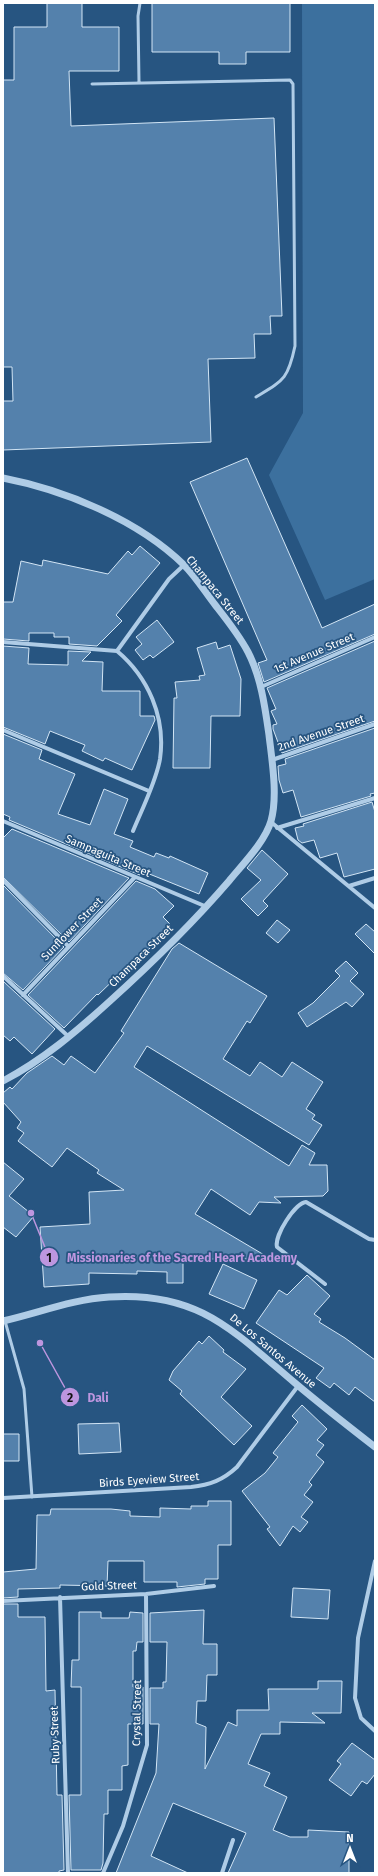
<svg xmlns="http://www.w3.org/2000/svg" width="378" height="1876" viewBox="0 0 378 1876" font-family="'Fira Sans',sans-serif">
  <rect width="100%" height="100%" fill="#275581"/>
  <!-- green -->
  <path fill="#3c709e" d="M302,3H375V579L325,600L269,475L303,413Z"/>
  <!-- building -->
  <path fill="#5481ac" stroke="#d2e5f5" d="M47,3H82V27H119V71H69L71,126L274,118L282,316H270L271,334H254L255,358L208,359L211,442L3,450V401H13L12,367H3V80H14V27H47Z
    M152,3H290V52H246V64H219V52H152Z
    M247,458L322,628L375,604V634L264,682L258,663L267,660L190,482Z
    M140,546L160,563L116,615L122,621L97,646L69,644V637H54V633H29V641L3,639V602H13L21,561L42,566L43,560L108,574L128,551L132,555Z
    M157,620L174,642L153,658L150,655L143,660L135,650L142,644L136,637Z
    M375,641V721L282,753L273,729V725L277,724L271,711L276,709L267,688Z
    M216,642L218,649L230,645L241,679L240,716H211L210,768H173L174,698H177L175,682L200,680L199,676L205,675L197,648Z
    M3,646L29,648L28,664L68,665V651L91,652L82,661L103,662L102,691H140V716H154L155,720L132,770L105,758L103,761L82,751L85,745L50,731L45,744L3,727Z
    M375,728V793L370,794L371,796L301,817L293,790L283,793L279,780L278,766L286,764L285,759Z
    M3,734L42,750L39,759L75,774L58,814L90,825L104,789L128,799L114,834L133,841L130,847L154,857L156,853L169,858L170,856L208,873L199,894L132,867L140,875L9,820L10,817L3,814Z
    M372,802L375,812V869L344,877L337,853L320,858L314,840L302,843L298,840L295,828L304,826L303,824Z
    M12,829L129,878L69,942L3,877V838Z
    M262,850L288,874L263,901L268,906L258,916L241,899L261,880L247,868Z
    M136,881L155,889L174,906L163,917L170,924L162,933L164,934L129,969L127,967L98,995L97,994L64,1028L28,995Z
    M3,885L64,947L23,990L3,973Z
    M277,920L290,930L278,943L266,933Z
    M366,924L375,932V954L355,934Z
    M179,943L267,996L250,1023L247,1021L223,1059L250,1076L260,1062L282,1077L292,1062L323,1082L306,1109L315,1115L312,1119L322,1125L309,1145L147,1046L134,1067L289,1166L302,1145L315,1153L309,1165H327L328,1191L323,1196L274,1197L281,1203L259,1202L250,1215L211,1189L195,1214L271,1259H191L183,1255V1283H167V1272L137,1271V1274L89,1273V1284L44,1287L40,1227L90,1224L89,1192L124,1190L97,1173L99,1170L67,1148L52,1167L18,1141L24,1133L17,1128L21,1122L3,1102V1093L10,1087L12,1089L27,1073L52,1056L64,1065L71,1056L95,1073L124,1033L121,1031L172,949Z
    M346,961L358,973L350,981L364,994L352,1007L346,1002L307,1027L298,1013L313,1003L340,976L335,971Z
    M3,981L55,1029L32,1054L14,1037L10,1041L3,1035Z
    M3,1162L24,1179L9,1196L34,1216L16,1237L3,1227Z
    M223,1264L257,1280L244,1309L209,1294Z
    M307,1275L330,1296L314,1314L321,1319L319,1322L345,1338L375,1360V1402L355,1387L349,1395L334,1383L330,1388L316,1378L324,1368L256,1323L279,1290L287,1295Z
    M209,1336L224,1350L223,1352L246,1369L221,1397L252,1426L234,1445L180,1394L182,1391L169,1380L173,1371L199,1341L202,1344Z
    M302,1405L327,1429L317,1440L324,1445L316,1455L324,1462L309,1482L312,1485L304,1495L313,1502L301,1517L308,1522L300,1532L293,1526L280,1546L267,1529L270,1527L242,1491L265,1473L278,1457L273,1453L298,1422L292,1416Z
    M119,1423L121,1452L79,1454L78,1424Z
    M3,1434H19V1461H3Z
    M208,1501H231V1545H218V1579H205V1584L177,1587V1582H144V1561H108L107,1586L60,1585V1588L18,1589V1597L3,1598V1572L36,1569L37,1515H50L51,1509H111L130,1511V1516L160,1517V1508L191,1509V1506H208Z
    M293,1588L330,1590L328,1619L291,1617Z
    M3,1604H18V1617H45L46,1691L55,1690L57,1795H62L64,1870L59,1871V1873H3Z
    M204,1610L203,1644H217V1675H207L206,1701H197L196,1723L206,1727L205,1769L228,1722L237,1726V1710H269L268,1689H318V1681H342L341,1713H312L325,1723L280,1722V1734H261L248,1764L270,1773L264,1786L287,1797L273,1830L290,1837H308V1830L349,1832V1873H228L246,1833L173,1803L151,1856L188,1873H116L156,1773L159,1724H150V1688H163V1682H166L167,1642H150V1613Z
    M79,1612H101V1618H129L130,1612L143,1613V1642H137L136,1651H133V1687H143V1724H128V1765L122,1766V1790H108V1814H104L103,1863L101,1870H71L69,1795H81V1687H71L72,1660H79Z
    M352,1743L375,1760V1774L367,1784L362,1781L351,1796L329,1780L341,1764L337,1761Z"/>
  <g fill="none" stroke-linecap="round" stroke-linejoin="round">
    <!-- service -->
    <path stroke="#afcce6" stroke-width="3" d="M139,82L138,16L140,3
      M92,84L290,80L293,84L295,346C288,379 284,380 256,397
      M5,1321L24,1389L32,1497"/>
    <!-- minor -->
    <path stroke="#afcce6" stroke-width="4" d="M3,642L117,651C148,677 166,717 160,759C156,782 142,809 133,831
      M117,651L169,579L184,565
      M261,687L375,637
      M3,730L149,791
      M272,760L375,724
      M3,821L207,907
      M271,822L375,908
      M277,828L375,798
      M3,880L68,946
      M349,886L375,878
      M3,976L69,1037
      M23,995L135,877
      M325,1284L277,1247C274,1236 295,1203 306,1202L369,1239L375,1240
      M3,1498L191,1487C210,1485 223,1480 237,1467L298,1386
      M375,1561L358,1638L355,1698L361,1718L375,1731
      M60,1597L68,1873
      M3,1601L146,1594L214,1586
      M103,1873L123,1826L147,1745L146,1594
      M222,1873L233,1840"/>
    <!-- tertiary -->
    <path stroke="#afcce6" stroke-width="7" d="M3,478C65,490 138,520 184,565C196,577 205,592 216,606C227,620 239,635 248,652C261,677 265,707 269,735C272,761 278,796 271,821C265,842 242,865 229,881C192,924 152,963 110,1001C77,1031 43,1060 3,1081
      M3,1321C38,1313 74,1299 109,1297C198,1291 232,1330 295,1383C321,1405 348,1426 375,1447"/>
  </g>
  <g text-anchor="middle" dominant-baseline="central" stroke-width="3.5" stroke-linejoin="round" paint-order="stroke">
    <!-- street labels -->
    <g font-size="11" fill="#fff" stroke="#275581">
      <text transform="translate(215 590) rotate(51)">Champaca Street</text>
      <text transform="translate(314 653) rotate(-23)">1st Avenue Street</text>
      <text transform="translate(321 733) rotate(-19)">2nd Avenue Street</text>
      <text transform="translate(108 856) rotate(23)">Sampaguita Street</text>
      <text transform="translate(72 929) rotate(-46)">Sunflower Street</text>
      <text transform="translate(141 956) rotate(-44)">Champaca Street</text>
      <text transform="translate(273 1351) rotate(40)">De Los Santos Avenue</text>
      <text transform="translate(149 1480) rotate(-4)">Birds Eyeview Street</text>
      <text transform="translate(109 1586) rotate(-2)">Gold Street</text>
      <text transform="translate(137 1713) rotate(-89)">Crystal Street</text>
      <text transform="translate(55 1735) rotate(-92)">Ruby Street</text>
    </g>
  </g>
  <!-- callouts -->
  <path fill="none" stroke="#bd96df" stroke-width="1.5" d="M31 1213L49 1257M40 1343L70 1397"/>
  <g fill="#bd96df" stroke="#275581" stroke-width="1.5">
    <circle cx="31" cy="1213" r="4"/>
    <circle cx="40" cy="1343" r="4"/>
    <circle cx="49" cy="1257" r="10"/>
    <circle cx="70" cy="1397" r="10"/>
  </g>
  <g font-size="12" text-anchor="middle" font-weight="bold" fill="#111">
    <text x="49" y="1262">1</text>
    <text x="70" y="1402">2</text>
  </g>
  <g font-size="12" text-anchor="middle" font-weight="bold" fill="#bd96df" stroke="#275581" stroke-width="3.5" stroke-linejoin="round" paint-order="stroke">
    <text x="182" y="1262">Missionaries of the Sacred Heart Academy</text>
    <text x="98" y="1402">Dali</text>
  </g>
  <!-- border -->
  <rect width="378" height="1876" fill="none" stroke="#ffffff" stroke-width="8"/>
  <!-- north arrow -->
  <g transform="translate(350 1848)" stroke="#275581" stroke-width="3" paint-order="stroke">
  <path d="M0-3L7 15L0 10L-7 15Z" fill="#ffffff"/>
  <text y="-6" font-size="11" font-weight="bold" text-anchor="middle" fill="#ffffff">N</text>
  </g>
</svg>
